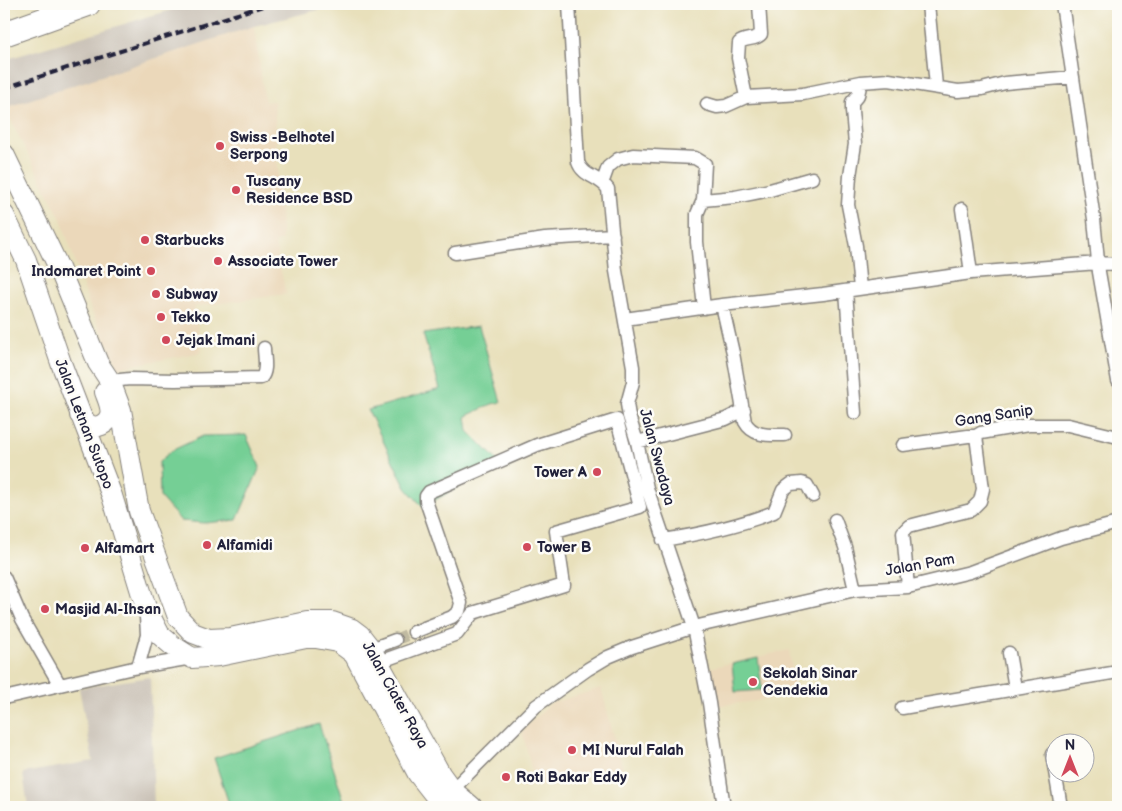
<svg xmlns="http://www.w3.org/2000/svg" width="1122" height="811" viewBox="0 0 1122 811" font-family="'Balsamiq Sans',sans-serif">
  <rect width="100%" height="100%" fill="#fdfcf7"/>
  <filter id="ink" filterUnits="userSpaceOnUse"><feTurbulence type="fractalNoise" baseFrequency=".02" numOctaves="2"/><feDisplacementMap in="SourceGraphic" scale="10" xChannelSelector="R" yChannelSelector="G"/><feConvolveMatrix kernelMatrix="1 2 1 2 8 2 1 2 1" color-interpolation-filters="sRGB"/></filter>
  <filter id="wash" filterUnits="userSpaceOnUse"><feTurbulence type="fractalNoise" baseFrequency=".0096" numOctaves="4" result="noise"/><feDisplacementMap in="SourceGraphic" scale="20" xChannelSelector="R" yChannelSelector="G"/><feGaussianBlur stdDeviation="1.12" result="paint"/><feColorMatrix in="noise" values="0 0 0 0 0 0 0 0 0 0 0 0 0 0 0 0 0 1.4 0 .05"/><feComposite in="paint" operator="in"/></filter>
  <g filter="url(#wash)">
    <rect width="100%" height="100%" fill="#e8e0bb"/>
    <!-- built -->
    <path fill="#ebd8ba" d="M254,26L265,102L274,101L282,240L275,243L286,294L194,307L202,352L119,368L91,310L61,219L4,107Z
      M789,650L796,696L716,706L710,668Z
      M601,688L623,769L536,787L522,731L551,703Z"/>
    <!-- industrial -->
    <path fill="#cbc3b8" d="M191,4H342L254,26L4,108V60Z
      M150,677L154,807H28L23,773L93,761L79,688Z"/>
    <!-- green -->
    <path fill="#75cf95" stroke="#4c7868" d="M479,326L501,402L492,404L466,416L468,431L500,463L423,507L406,488L368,410L440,389L423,334Z
      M246,435L260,467L237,520L204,523L181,521L160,497L159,462L171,451L203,436Z
      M758,658L762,690L735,692L732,664Z
      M319,724L346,807H230L214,758Z"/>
  </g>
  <g filter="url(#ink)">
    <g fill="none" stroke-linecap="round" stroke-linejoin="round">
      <!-- street-tunnel -->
      <path stroke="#c0baa1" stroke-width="12" stroke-dasharray="12 6" stroke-linecap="butt" d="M395,640L414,632"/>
      <defs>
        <path id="street" d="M569,4L578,162C583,177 599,176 608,189L616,271L633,367V382L627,404L629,416L637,442L647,488L694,627L709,703L724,807
          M928,4L936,86
          M1062,4L1094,219L1099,272L1118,381
          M746,97L738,58L739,43C745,37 755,41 761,34L759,4
          M707,104L717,107L726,106L746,97L803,94L861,82L889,80L958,91L982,89L1005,83L1073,77
          M603,181L608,167L618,159L633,155L695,158L705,164L703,200L697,214V242L704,308
          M703,200L735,197L770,190L812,178
          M962,209L971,273
          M455,253L545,239L613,235
          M860,289L856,246L848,205L850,176L855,144L852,111V102L858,95L861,82
          M846,291L855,413
          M722,305L733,353L745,422C753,437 770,435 785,435
          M625,319L722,305L823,294L971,273L1098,263L1118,264
          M110,381L130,379L175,380L261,378C268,371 264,357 264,348
          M637,442L726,419L744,410
          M903,445L968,436H976L981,433L1028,425H1068L1118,437
          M835,520L845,547L855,590
          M663,540C701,534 739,526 774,512L783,490L791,484L802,483L807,485L813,496
          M4,577L22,619L60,685
          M908,587L903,532L909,526L971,510L980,501L983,489L976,436
          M371,649L395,640
          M1009,653L1015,688
          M379,662L457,634L473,613L564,585L556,531L640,507L617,420L537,445L429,492L426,496V501L461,603L459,611L452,617L414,632
          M138,667L147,635L146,616
          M4,698L133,668L192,658
          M902,708L1118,672
          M1052,754L1061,807
          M452,790L536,706L588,669L608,657L632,647L694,627L855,590L908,587L970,572L1061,538L1118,523"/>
        <path id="primary" d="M4,154L59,268L98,363L110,381L121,410L139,511L178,617L193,633L209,639L230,638L307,622H332L352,629L360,635L371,649L441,775L452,790L472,807
          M4,215L26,260L61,363L112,496L146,608L160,635L173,646L192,658L219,656L306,638H316L338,642L354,654L418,774L444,807
          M80,415C83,418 85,422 88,424C96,430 108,424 110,415C112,408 107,398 105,392"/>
        <path id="highway" d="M4,34L88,4"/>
      </defs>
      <!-- street casing -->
      <use href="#street" stroke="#85817b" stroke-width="15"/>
      <!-- primary casing -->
      <use href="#primary" stroke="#85817b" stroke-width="22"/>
      <!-- highway casing -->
      <use href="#highway" stroke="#85817b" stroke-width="26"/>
      <!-- street -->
      <use href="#street" stroke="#fff" stroke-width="12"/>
      <!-- primary -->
      <use href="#primary" stroke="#fff" stroke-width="20"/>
      <!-- highway -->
      <use href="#highway" stroke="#fff" stroke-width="24"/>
      <!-- rail -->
      <path stroke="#22223b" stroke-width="4" stroke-dasharray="8 4" stroke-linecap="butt" d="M4,88L269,4"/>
    </g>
  </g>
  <!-- markers -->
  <g fill="#d1495b" stroke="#fdfcf7" stroke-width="2">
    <circle cx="220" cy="146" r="5"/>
    <circle cx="236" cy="190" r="5"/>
    <circle cx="145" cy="240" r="5"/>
    <circle cx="218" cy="261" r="5"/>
    <circle cx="151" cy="271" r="5"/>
    <circle cx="156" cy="294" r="5"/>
    <circle cx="161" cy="317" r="5"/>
    <circle cx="166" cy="340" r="5"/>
    <circle cx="597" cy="472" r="5"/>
    <circle cx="207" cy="545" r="5"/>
    <circle cx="527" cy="547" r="5"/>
    <circle cx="85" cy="548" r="5"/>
    <circle cx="45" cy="609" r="5"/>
    <circle cx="753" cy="682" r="5"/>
    <circle cx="572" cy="750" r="5"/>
    <circle cx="506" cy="777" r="5"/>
  </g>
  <g text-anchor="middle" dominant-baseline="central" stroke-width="5" stroke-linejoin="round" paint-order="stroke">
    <!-- poi labels -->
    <g font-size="15" font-weight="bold" fill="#22223b" stroke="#fdfcf7" text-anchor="start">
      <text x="230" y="137">Swiss -Belhotel<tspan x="230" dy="17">Serpong</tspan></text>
      <text x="246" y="181">Tuscany<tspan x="246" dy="17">Residence BSD</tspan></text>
      <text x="155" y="240">Starbucks</text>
      <text x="228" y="261">Associate Tower</text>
      <text x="141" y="271" text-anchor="end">Indomaret Point</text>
      <text x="166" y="294">Subway</text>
      <text x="171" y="317">Tekko</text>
      <text x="176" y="340">Jejak Imani</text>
      <text x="587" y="472" text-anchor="end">Tower A</text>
      <text x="217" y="545">Alfamidi</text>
      <text x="537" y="547">Tower B</text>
      <text x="95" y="548">Alfamart</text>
      <text x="55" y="609">Masjid Al-Ihsan</text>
      <text x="763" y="673">Sekolah Sinar<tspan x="763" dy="17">Cendekia</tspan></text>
      <text x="582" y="750">MI Nurul Falah</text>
      <text x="516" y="777">Roti Bakar Eddy</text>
    </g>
    <!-- street labels -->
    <g font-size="15" fill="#22223b" stroke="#fdfcf7">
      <text transform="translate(994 416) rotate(-9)">Gang Sanip</text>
      <text transform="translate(84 424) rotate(69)">Jalan Letnan Sutopo</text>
      <text transform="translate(657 457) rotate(75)">Jalan Swadaya</text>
      <text transform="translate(920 565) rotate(-10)">Jalan Pam</text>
      <text transform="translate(395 695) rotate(61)">Jalan Ciater Raya</text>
    </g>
  </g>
  <!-- margin -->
  <rect width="1122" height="811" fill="none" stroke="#fdfcf7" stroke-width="20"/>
  <!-- north arrow -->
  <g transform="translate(1070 758)"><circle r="24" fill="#fdfcf7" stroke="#a5a5ac"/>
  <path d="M0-4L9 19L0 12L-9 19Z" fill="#d1495b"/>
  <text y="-8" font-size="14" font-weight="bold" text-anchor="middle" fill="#22223b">N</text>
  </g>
</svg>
